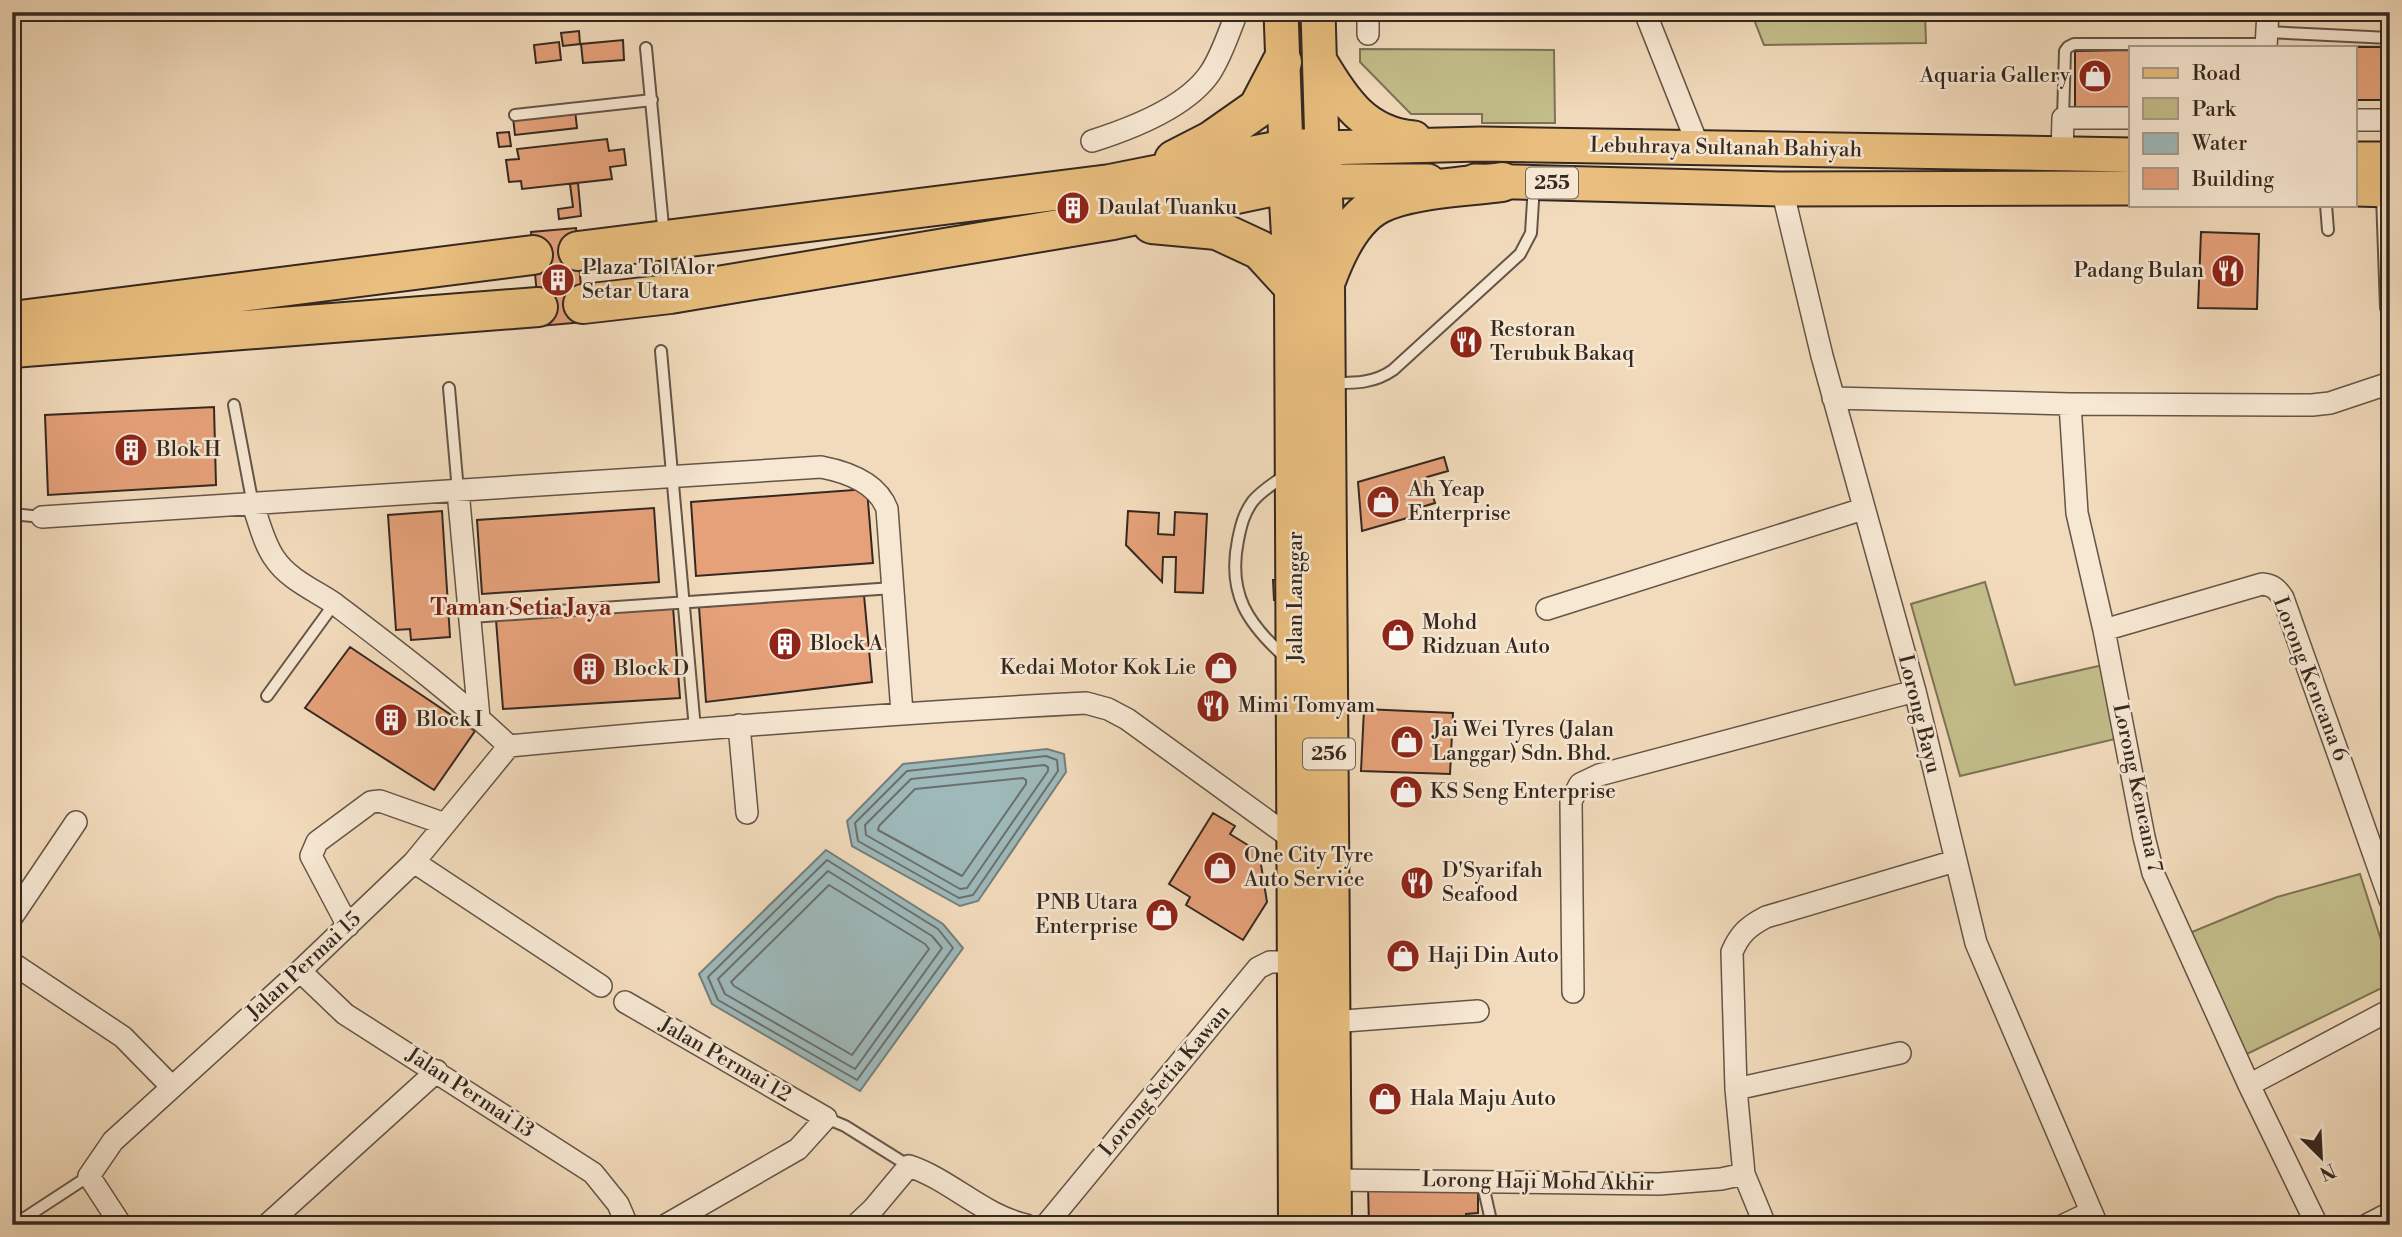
<svg xmlns="http://www.w3.org/2000/svg" width="2402" height="1237" viewBox="0 0 2402 1237" font-family="'Libre Bodoni',serif">
  <rect width="100%" height="100%" fill="#f2dbbc"/>
  <filter id="stains"><feTurbulence type="fractalNoise" baseFrequency=".00286" numOctaves="4"/><feColorMatrix values="0 0 0 0 .2 0 0 0 0 .09 0 0 0 0 .02 0 0 0 .5 -.17"/></filter>
  <radialGradient id="worn" r=".72"><stop offset=".6" stop-color="#630" stop-opacity="0"/><stop offset="1" stop-color="#630" stop-opacity=".3"/></radialGradient>
  <!-- green -->
  <path fill="#c3be8b" stroke="#7c7356" stroke-width="2" d="M1751,12H1925L1926,43L1764,45Z
    M1360,49L1554,50L1555,123H1482V114H1411L1360,62Z
    M1985,582L2015,685L2103,665L2119,738L1960,776L1911,604Z
    M2360,874L2390,968V984L2245,1055L2187,934L2277,897Z"/>
  <!-- water -->
  <path fill="#9eb9ba" stroke="#747f7c" stroke-width="2" d="M1047,749L1064,754L1066,772L978,901L960,906L852,846L847,821L903,764Z
    M826,850L943,924L963,948L860,1091L712,1004L699,974Z"/>
  <g fill="none" stroke-linecap="round" stroke-linejoin="round">
    <!-- shore -->
    <path stroke="#6a706d" stroke-width="2" d="M1046,756L1057,760L1058,771L973,895L959,898L858,841L855,823L907,771Z
      M1044,765L1048,767V771L967,888L960,889L866,835L865,825L911,779Z
      M1023,778L1026,780V784L962,876L878,830L879,826L915,789Z
      M827,860L938,929L953,948L857,1080L718,1000L708,977Z
      M828,871L932,936L942,948L855,1069L725,994L718,979Z
      M829,885L925,944L929,949L852,1055L734,986L731,982Z"/>
  </g>
  <!-- building -->
  <path fill="#e6a17a" stroke="#352820" stroke-width="2" d="M579,31L580,44L563,46L561,33Z
    M623,40L624,60L583,63L581,44Z
    M559,42L561,60L536,63L534,45Z
    M2272,46L2390,47V100H2355V47Z
    M2131,50V113H2075V51Z
    M575,110L577,128L515,135L513,117Z
    M509,132L511,146L499,147L497,133Z
    M607,139L609,151L624,149L626,165L610,167L612,179L522,189L521,181L509,182L506,160L519,159L517,149Z
    M578,183L581,216L559,219L558,209L573,207L570,184Z
    M576,228L584,322L540,326L531,232Z
    M2201,232L2259,234L2257,309L2198,308Z
    M214,407L216,485L48,495L45,415Z
    M1444,457L1448,471L1427,477L1435,503L1412,510L1414,516L1362,531L1358,482Z
    M867,489L873,563L696,576L691,502Z
    M654,508L659,582L482,594L477,520Z
    M442,511L450,637L411,640L410,629L396,630L388,515Z
    M1128,511L1159,513L1158,534L1174,535L1175,512L1207,514L1203,593L1175,592L1176,557H1163L1162,582L1126,545Z
    M1273,580H1280L1281,600H1274Z
    M864,595L872,682L706,702L699,607Z
    M673,607L680,698L503,709L496,620Z
    M350,647L475,731L434,790L305,708Z
    M1364,709L1453,713L1450,774L1361,771Z
    M1213,813L1235,826L1230,834L1259,852L1267,902L1243,940L1186,905L1190,897L1169,884Z
    M1368,1186L1478,1190V1213L1466,1214L1465,1225H1369Z"/>
  <g fill="none" stroke-linecap="round" stroke-linejoin="round">
    <defs>
      <path id="lane" d="M2268,32L2390,38
        M646,48L669,289
        M515,115L652,100
        M2063,118L2065,51L2068,47L2074,44H2267
        M2382,195L2386,308
        M2326,205L2328,230
        M661,351L695,729
        M1330,383C1353,383 1373,384 1393,370L1520,254L1531,233L1534,185
        M449,388L458,491
        M234,405L253,505
        M12,514L42,517
        M471,617L893,588
        M1286,658C1248,624 1227,594 1238,540C1241,525 1244,513 1253,501C1262,490 1276,482 1287,474
        M267,696L334,604
        M826,1118L845,1126L909,1166
        M1482,1181L1492,1225
        M14,1225L89,1176"/>
      <path id="street" d="M1368,12V34
        M1645,12L1699,148
        M2266,47L2268,12
        M2355,120H2390
        M1092,141C1130,129 1187,107 1210,73C1222,55 1229,32 1237,12
        M2062,154L2063,118H2131
        M1782,189L1822,356L1915,691L1976,943L2097,1225
        M1833,398L2070,404L2312,405L2330,403L2390,383
        M2070,404L2077,513L2104,630L2144,837L2153,873L2249,1085L2317,1225
        M458,491L479,718
        M253,505C259,522 264,544 275,559C288,579 316,591 335,604C394,649 455,695 509,746C701,728 893,713 1086,703L1108,709L1127,719L1294,840
        M42,517L821,467C847,472 877,482 887,509L902,713
        M1547,609L1863,509
        M2104,630L2262,584C2273,585 2277,589 2283,598L2390,900
        M739,725L747,813
        M414,862L601,986
        M12,917L76,822
        M348,926L311,856L317,842L371,802L380,801L445,824
        M12,963L123,1037L172,1087
        M300,971L345,1014L593,1173L618,1204L627,1225
        M1573,992L1571,801L1580,784L1599,775L1915,691
        M625,1002L826,1118L798,1149L666,1225
        M1331,1022L1478,1011
        M2249,1085L2390,1010
        M1736,1089L1900,1053
        M1332,1180L1659,1184L1721,1179L1744,1174
        M121,1225L89,1176L113,1141L300,971L414,862L509,746
        M267,1225L437,1071
        M856,1225L873,1209L909,1166C951,1180 982,1215 1026,1225
        M1046,1225L1258,968L1270,962H1297
        M1765,1225L1744,1174L1736,1089L1732,952C1740,933 1749,926 1766,917L1955,861
        M2064,1225L2091,1212
        M2367,1225L2390,1213"/>
      <path id="primary" d="M1281,12L1286,149
        M1318,12L1322,148L1481,144L2131,155
        M1320,61C1343,100 1365,134 1414,138
        M2355,159H2390
        M1322,181H1428
        M1475,181L1782,189L2131,188
        M2355,189L2390,190"/>
      <path id="highway" d="M1286,149L1294,287L1298,1225
        M1174,160L1211,141L1258,108L1282,62
        M1152,224L1217,230L1260,250L1294,287
        M578,251L1110,184L1286,149L1322,148L1325,283L1332,1225
        M1327,278C1337,251 1352,218 1379,204C1410,188 1467,187 1502,182
        M583,304L670,294L1113,220L1289,183L1313,182
        M12,321L533,255
        M12,348L538,307"/>
    </defs>
    <!-- lane casing -->
    <use href="#lane" stroke="#645547" stroke-width="14"/>
    <!-- street casing -->
    <use href="#street" stroke="#645547" stroke-width="24"/>
    <!-- primary casing -->
    <use href="#primary" stroke="#352820" stroke-width="37"/>
    <!-- highway casing -->
    <use href="#highway" stroke="#352820" stroke-width="42"/>
    <!-- lane -->
    <use href="#lane" stroke="#f7e8d3" stroke-width="10"/>
    <!-- street -->
    <use href="#street" stroke="#f7e8d3" stroke-width="21"/>
    <!-- primary -->
    <use href="#primary" stroke="#e9be7e" stroke-width="33"/>
    <!-- highway -->
    <use href="#highway" stroke="#e9be7e" stroke-width="38"/>
  </g>
  <!-- icons -->
  <defs>
    <symbol id="shop-disc" viewBox="-11 -11 22 22"><circle r="9.5" fill="#8f2418" stroke="#f7e8d3"/><path d="M-5-2.5h2.3a2.7 3.5 0 0 1 5.4 0H5L5.5 6h-11ZM-1.5-2.5h3a1.5 2.3 0 0 0-3 0Z" fill="#fff"/></symbol>
    <symbol id="building-disc" viewBox="-11 -11 22 22"><circle r="9.5" fill="#8f2418" stroke="#f7e8d3"/><path d="M-4-6H4V6H1V3H-1V6H-4ZM-2.5-4.3h1.7v1.8h-1.7ZM.8-4.3h1.7v1.8H.8ZM-2.5-1h1.7V.8h-1.7ZM.8-1h1.7V.8H.8Z" fill="#fff"/></symbol>
    <symbol id="restaurant-disc" viewBox="-11 -11 22 22"><circle r="9.5" fill="#8f2418" stroke="#f7e8d3"/><path d="M-5-6h1v4h1v-4h1v4h1v-4h1v5L-1.5 .5V6h-2V.5L-5-1ZM5-6V6H3V1.5H1.5Q1.5-4 5-6Z" fill="#fff"/></symbol>
  </defs>
  <g fill-rule="evenodd">
    <use href="#shop-disc" x="2076" y="57" width="38" height="38"/>
    <use href="#building-disc" x="1054" y="189" width="38" height="38"/>
    <use href="#restaurant-disc" x="2209" y="252" width="38" height="38"/>
    <use href="#building-disc" x="539" y="261" width="38" height="38"/>
    <use href="#restaurant-disc" x="1447" y="323" width="38" height="38"/>
    <use href="#building-disc" x="112" y="431" width="38" height="38"/>
    <use href="#shop-disc" x="1364" y="483" width="38" height="38"/>
    <use href="#shop-disc" x="1379" y="616" width="38" height="38"/>
    <use href="#building-disc" x="766" y="625" width="38" height="38"/>
    <use href="#shop-disc" x="1202" y="649" width="38" height="38"/>
    <use href="#building-disc" x="570" y="650" width="38" height="38"/>
    <use href="#restaurant-disc" x="1194" y="687" width="38" height="38"/>
    <use href="#building-disc" x="372" y="701" width="38" height="38"/>
    <use href="#shop-disc" x="1388" y="723" width="38" height="38"/>
    <use href="#shop-disc" x="1387" y="773" width="38" height="38"/>
    <use href="#shop-disc" x="1201" y="849" width="38" height="38"/>
    <use href="#restaurant-disc" x="1398" y="864" width="38" height="38"/>
    <use href="#shop-disc" x="1143" y="896" width="38" height="38"/>
    <use href="#shop-disc" x="1384" y="937" width="38" height="38"/>
    <use href="#shop-disc" x="1366" y="1080" width="38" height="38"/>
  </g>
  <g text-anchor="middle" dominant-baseline="central" stroke-width="5" stroke-linejoin="round" paint-order="stroke">
    <!-- shield labels -->
    <g fill="#f7e8d3" stroke="#6f6256" stroke-width="2">
      <rect x="1526" y="167.5" width="52" height="31" rx="5"/>
      <rect x="1303" y="738.5" width="52" height="31" rx="5"/>
    </g>
    <g font-size="19" font-weight="bold" fill="#352820">
      <text x="1552" y="183">255</text>
      <text x="1329" y="754">256</text>
    </g>
    <!-- poi labels -->
    <g font-size="21" fill="#352820" stroke="#f7e8d3" text-anchor="start">
      <text x="2070" y="76" text-anchor="end">Aquaria Gallery</text>
      <text x="1098" y="208">Daulat Tuanku</text>
      <text x="582" y="268">Plaza Tol Alor<tspan x="582" dy="24">Setar Utara</tspan></text>
      <text x="2204" y="271" text-anchor="end">Padang Bulan</text>
      <text x="1490" y="330">Restoran<tspan x="1490" dy="24">Terubuk Bakaq</tspan></text>
      <text x="156" y="450">Blok H</text>
      <text x="1408" y="490">Ah Yeap<tspan x="1408" dy="24">Enterprise</tspan></text>
      <text x="1422" y="623">Mohd<tspan x="1422" dy="24">Ridzuan Auto</tspan></text>
      <text x="810" y="644">Block A</text>
      <text x="1196" y="668" text-anchor="end">Kedai Motor Kok Lie</text>
      <text x="614" y="669">Block D</text>
      <text x="1238" y="706">Mimi Tomyam</text>
      <text x="416" y="720">Block I</text>
      <text x="1432" y="730">Jai Wei Tyres (Jalan<tspan x="1432" dy="24">Langgar) Sdn. Bhd.</tspan></text>
      <text x="1430" y="792">KS Seng Enterprise</text>
      <text x="1244" y="856">One City Tyre<tspan x="1244" dy="24">Auto Service</tspan></text>
      <text x="1442" y="871">D'Syarifah<tspan x="1442" dy="24">Seafood</tspan></text>
      <text x="1138" y="903" text-anchor="end">PNB Utara<tspan x="1138" dy="24">Enterprise</tspan></text>
      <text x="1428" y="956">Haji Din Auto</text>
      <text x="1410" y="1099">Hala Maju Auto</text>
    </g>
    <!-- street labels -->
    <g font-size="21" fill="#352820" stroke="#f7e8d3">
      <text transform="translate(1726 148) rotate(1)">Lebuhraya Sultanah Bahiyah</text>
      <text transform="translate(1296 597) rotate(-90)">Jalan Langgar</text>
      <text transform="translate(2310 679) rotate(69)">Lorong Kencana 6</text>
      <text transform="translate(1919 714) rotate(76)">Lorong Bayu</text>
      <text transform="translate(2137 788) rotate(78)">Lorong Kencana 7</text>
      <text transform="translate(304 966) rotate(-43)">Jalan Permai 15</text>
      <text transform="translate(725 1060) rotate(30)">Jalan Permai 12</text>
      <text transform="translate(1165 1081) rotate(-50)">Lorong Setia Kawan</text>
      <text transform="translate(470 1093) rotate(33)">Jalan Permai 13</text>
      <text transform="translate(1538 1182) rotate(1)">Lorong Haji Mohd Akhir</text>
    </g>
    <!-- neighbourhood labels -->
    <g font-size="23" font-weight="bold" fill="#7a1f14" stroke="#f7e8d3">
      <text x="521" y="608">Taman Setia Jaya</text>
    </g>
  </g>
  <!-- margin -->
  <rect width="2402" height="1237" fill="none" stroke="#f2dbbc" stroke-width="42"/>
  <rect x="14" y="14" width="2374" height="1209" fill="none" stroke="#352820" stroke-width="3.5"/>
  <rect x="21" y="21" width="2360" height="1195" fill="none" stroke="#352820" stroke-width="2"/>
  <!-- legend -->
  <rect x="2129" y="46" width="228" height="161" fill="#f7e8d3" stroke="#a99b8b" stroke-width="2"/>
  <rect x="2143" y="68" width="35" height="10" fill="#e9be7e" stroke="#a99b8b" stroke-width="2"/>
  <text x="2192" y="80" font-size="21" fill="#352820">Road</text>
  <rect x="2143" y="98" width="35" height="21" fill="#c3be8b" stroke="#a99b8b" stroke-width="2"/>
  <text x="2192" y="116" font-size="21" fill="#352820">Park</text>
  <rect x="2143" y="133" width="35" height="21" fill="#9eb9ba" stroke="#a99b8b" stroke-width="2"/>
  <text x="2192" y="150" font-size="21" fill="#352820">Water</text>
  <rect x="2143" y="168" width="35" height="21" fill="#e6a17a" stroke="#a99b8b" stroke-width="2"/>
  <text x="2192" y="186" font-size="21" fill="#352820">Building</text>
  <!-- north arrow -->
  <g transform="translate(2321 1157) rotate(156)" stroke="#f7e8d3" stroke-width="5" paint-order="stroke">
  <path d="M0-5L12 26L0 18L-12 26Z" fill="#352820"/>
  <text y="-10" font-size="19" font-weight="bold" text-anchor="middle" fill="#352820">N</text>
  </g>
  <rect width="100%" height="100%" filter="url(#stains)"/>
  <rect width="100%" height="100%" fill="url(#worn)"/>
</svg>
